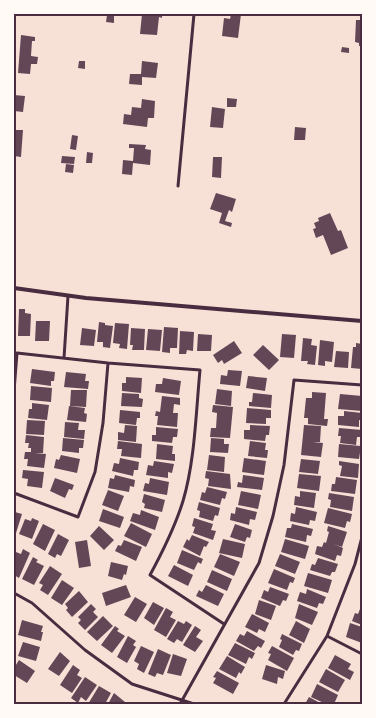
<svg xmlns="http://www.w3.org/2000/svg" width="376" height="718" viewBox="0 0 376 718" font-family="Mulish,sans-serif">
  <rect width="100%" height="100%" fill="#f7e1d7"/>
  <!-- building -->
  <path fill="#644757" d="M142,14H162V18L159,17L157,35L140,34Z
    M231,14H241L238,38L222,36L224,18L230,19Z
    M107,15H114V23L106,22Z
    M356,20H362V46H359V43L355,42Z
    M21,35L35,37V41H32L31,56L38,57L37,64H31L30,74L18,73Z
    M342,47L349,48V53L341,52Z
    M79,61H85V69L78,68Z
    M142,61L158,63L156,78L142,77V85L129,84L130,74H141Z
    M14,95L25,96L23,112L14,111Z
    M227,98L237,99L236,107H227Z
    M142,99L155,101L154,118H148L147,127L123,124L124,114L131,115L132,107L141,108Z
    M212,107L225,109L223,128L210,127Z
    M295,127L306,128L305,140H294Z
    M14,130H23L21,157L14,156Z
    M72,135L78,136L76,150L70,149Z
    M129,144L146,145L145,149L151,150L150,165L133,163L132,175L122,174L123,160L133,161L134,148H129Z
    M87,152L93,153L92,163H86Z
    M62,156L75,157L74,164L61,163Z
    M213,157H222L221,178L212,177Z
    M66,164L74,165L73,173L65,172Z
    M216,193L236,199L232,212L229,210L225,221L232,223L231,227L219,223L222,213L210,209Z
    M330,213L338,231L341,230L348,248L331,255L323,235L316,238L313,229L316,228L314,223L319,221L318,218Z
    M19,309H25V313L31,314L30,336H18Z
    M36,321H50L49,341H35Z
    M99,322L105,323V325L113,326L110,348L103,347V342H97Z
    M115,323L129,324L127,349L119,348L120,344L113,343Z
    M164,327L178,328L177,348H170V353L162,352Z
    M82,328L96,330L94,346L80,345Z
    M131,328L145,329L144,350H132L133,345H130Z
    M148,329L162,330L160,351L146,350Z
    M180,331L194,332L193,351L187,350L186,354H179Z
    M198,334L212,335L211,351H197Z
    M282,334L296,335L294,358L280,357Z
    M303,338L312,339L311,345L317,346L315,365L307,364L308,361H301Z
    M320,340L334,342L332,362L325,361V366L318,365Z
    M234,341L242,353L224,364L222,360L218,363L213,355Z
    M356,343L362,344V369L351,368L353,347H356Z
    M263,345L279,360L269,370L253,355Z
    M336,351L349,352L348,368L334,367Z
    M32,369L55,372L54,381H51V386L30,383Z
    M228,370L242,371L240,386L220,384L221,375L227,376Z
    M66,372L86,374L85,381H89L88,389L64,387Z
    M248,376L267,378L265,391L246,388Z
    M126,377L142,378L141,393L122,391V383H126Z
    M163,378L181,381L179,395L155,392L156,384H162Z
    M31,386L52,388L51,402L30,400Z
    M217,389L232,391L231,406L215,404Z
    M71,390H87L86,407L70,406Z
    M312,392L326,393L324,419H328L327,426L308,424V418H304L306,398H312Z
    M122,393L139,394V398L143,399L142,407L121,406Z
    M253,393L272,395L271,408L249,406V402H252Z
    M340,394L362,396V411L338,409Z
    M162,396L180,398V405L174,404L173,413H178L177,427L157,425L158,416H155L156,411L160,412Z
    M32,403L49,405L47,420L28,418L29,409H32Z
    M213,405L233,407L230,438L210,437L211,428H216L217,413L212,412Z
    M69,406L85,408L84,413L87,414L86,422L67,420Z
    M247,408L271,410V418H266V424L246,423Z
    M120,410L140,412V418H137L136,425L119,423Z
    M344,411L362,413V421L359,420V427L338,425V416H344Z
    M27,420L45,421L44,435L26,434Z
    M65,422L79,423L78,430H85L84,439L64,437Z
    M125,425L137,426L136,442L118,440V432L124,433Z
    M250,425L270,426L269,435H266L265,441L244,439V430H250Z
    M304,425L321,426L320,442H313L323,443L321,457L301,455Z
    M156,427L178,429L177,437H173L172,443L152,441V435H156Z
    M339,428L362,430L361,437H357L356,445L340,443L341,436H338Z
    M26,435L44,437L43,453H35L46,454L44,468L27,466L28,459H24L25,452H31V448H28L29,443H25Z
    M63,438L84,440L83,448H79V453L62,451Z
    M211,438L224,439V444H229L228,453L210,452Z
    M118,441L142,444L141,458L121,456L122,449H117Z
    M250,441L266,443L265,450H268L267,458L248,456Z
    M157,444L173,446L172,454H175V461L156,459Z
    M339,444L361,446L359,459L338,457Z
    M61,455L80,459L77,473L54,468L56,459L59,460Z
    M209,455L225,457L224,472L207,470Z
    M120,458L139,462L138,470H134L133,476L112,471L114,463L119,464Z
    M244,458L266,461L264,475L242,472Z
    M301,459L320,461L318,474L299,472Z
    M154,461L174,464L172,473L168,472V478L146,475L148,465L153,466Z
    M339,461L359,464L358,478L340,476L342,466L339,465Z
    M23,470L44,472L42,488L27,486L28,479L22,478Z
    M206,471L230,474L231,489L208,486L209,479L205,478Z
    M299,474L321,476L319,491L297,488Z
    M115,475L135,480L134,487L130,486L129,492L108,488L110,478L114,479Z
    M243,475L264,478L262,490L237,487L238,482L242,483Z
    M336,477L357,480L355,494L331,491L332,484H335Z
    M55,478L74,485L72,490L69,489L65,498L50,491Z
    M150,478L169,482L167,495L143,491L145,483L149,484Z
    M207,487L227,492L225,499L222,498L220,505L200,500L202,492L205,493Z
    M108,490L124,496L118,511L102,505Z
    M241,491L261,495L258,509L238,505Z
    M300,491L316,493L314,508L294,505L295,496L300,497Z
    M329,493L354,497L352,511L330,507L331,500L328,499Z
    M144,494L165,500L162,512L144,508L145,504L142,502Z
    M199,502L220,508L218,516L215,515L213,521L199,517L200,511L197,510Z
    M236,507L257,512L255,520L250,519L249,525L230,520L231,513L235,514Z
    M296,507L317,512L315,521L310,520L309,525L290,521L291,513L295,514Z
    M328,508L352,514L350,522L347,521L345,528L324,523Z
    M103,509L124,517L120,528L99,521Z
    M141,510L159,517L155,530L130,521L133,513L140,515Z
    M15,512L22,514L16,533H14Z
    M32,518L39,521L32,539L19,534L25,519L31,521Z
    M194,518L213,524L211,530L216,531L213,540L193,533L195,527L192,526Z
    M131,523L152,534L146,547L124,536Z
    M43,524L55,530L45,551L33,544Z
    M235,524L252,530L250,538L247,537L245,542L230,537Z
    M292,524L313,529L311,536L307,535L306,542L285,537L287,528H291Z
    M99,526L114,540L104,550L90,536Z
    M328,526L347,532L342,547L334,544L343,548L341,556L337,555L335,561L315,554L317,546L322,547L324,542L326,543L329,532L327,531Z
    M58,534L69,540L61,556L57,554L55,558L48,554Z
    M192,535L209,542L206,547L204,546L200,556L183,547L187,539L189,541Z
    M223,539L245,544L242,558L219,553Z
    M285,539L309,546L305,559L281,552Z
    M87,540L91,566L79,568L75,542Z
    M124,540L142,547L136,561L115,551L118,545L121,546Z
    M23,549L30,553L19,578L14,575V557L16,552L21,554Z
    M182,550L203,559L201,564L198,562L194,570L177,563Z
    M220,554L240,562L234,576L214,567Z
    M280,554L300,562L295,574L275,566Z
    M33,557L38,560L36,562L44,566L34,585L22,579Z
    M318,558L338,564L335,572H332L330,576L310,570L312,564L315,565Z
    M111,562L128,566L126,575L124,574L122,580L108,576Z
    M174,565L193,575L188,586L168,576Z
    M50,566L62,574L48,595L40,590L43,585L39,583Z
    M274,569L295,578L293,583L290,582L287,590L268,583Z
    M212,570L232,579L227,591L207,582Z
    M308,573L332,580L328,593L304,586Z
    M62,580L74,588L62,605L51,598Z
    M126,585L131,597L106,606L102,593Z
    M206,585L224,594L218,606L196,596L199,590L202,592Z
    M270,587L289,594L286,601L283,600L280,606L261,598L264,590L268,592Z
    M307,589L326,597L323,604L319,603L317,608L297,601L300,592L306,594Z
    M79,591L88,602L72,617L66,610L68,608L65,604Z
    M135,597L147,604L136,622L124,615Z
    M259,600L276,606L271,620L255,614Z
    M153,602L164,608L154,625L144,618Z
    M91,604L96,609L93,612L98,617L85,630L78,623L81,620L78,617Z
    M299,604L318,612L312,625L295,618Z
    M166,608L173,612L170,617L176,620L166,637L154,630Z
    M360,609H362V625L352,621L355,613L358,614Z
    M252,614L269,623L265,632L259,629L257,633L245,627Z
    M103,616L113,626L97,641L87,632Z
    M22,620L43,626L41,632H43L41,641L18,635Z
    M178,621L184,624L186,621L192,625L182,642L177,639L174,643L167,639Z
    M296,621L310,629L304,643L289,635Z
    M350,623L362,627V643L346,637Z
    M115,626L119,629L117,631L125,636L112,653L101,645Z
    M195,626L201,630L196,637L203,641L195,652L183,645Z
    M247,631L265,641L261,648L258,646L254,651L236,641L240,634L244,636Z
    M282,634L302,644L299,651L296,650L293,655L279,647L282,640L280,639Z
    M128,636L136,641L133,645L136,647L127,663L117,657Z
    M23,642L40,647L36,661L18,656Z
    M235,643L255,653L252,659L249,657L246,664L228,655Z
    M141,646L154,652L144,673L137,669L139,664L134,661Z
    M272,646L294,658L287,671L268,660L271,654L268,653Z
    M158,649L171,655L163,675L157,673L155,677L148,674Z
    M60,652L70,661L59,676L48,669Z
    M173,654L187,659L181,676L167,673Z
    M335,655L351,664L348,669L354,672L350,680L328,668Z
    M227,656L245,667L241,674L239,672L236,678L219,669Z
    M19,660L35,671L27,683L14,675V668Z
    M73,665L80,670L77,675L82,678L72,693L60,685Z
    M266,665L285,671L283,679L278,677L277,684L262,679Z
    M326,669L345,680L338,692L319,682Z
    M217,671L239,683L233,694L213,683L216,678L213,677Z
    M85,677L97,685L86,701L81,697L78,703L71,698Z
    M317,684L338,695L334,704H326L311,697Z
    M99,686L111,693L105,704H88Z
    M114,693L125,702L124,704H108Z
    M309,697L322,704H305Z"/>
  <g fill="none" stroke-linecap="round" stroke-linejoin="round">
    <!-- minor -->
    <path stroke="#4a2c40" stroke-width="3" d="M178,186L194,14
      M64,358L68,296
      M14,391L17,353L108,363L200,370C196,411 195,461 183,501C175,527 163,551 150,575L224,624
      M14,493L78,517L95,472L103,423L108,363
      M14,593L32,603L85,650L132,684L194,704
      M327,636L362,654
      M180,704L259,563L273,516L284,465L294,380L362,385
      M284,704L327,636L355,564L362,537"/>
    <!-- tertiary -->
    <path stroke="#4a2c40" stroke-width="4" d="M14,288L86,298L362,321"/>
  </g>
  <!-- border -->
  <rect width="376" height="718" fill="none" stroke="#fffaf5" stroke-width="30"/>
  <rect x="15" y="15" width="346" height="688" fill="none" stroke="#4a2c40" stroke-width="2"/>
</svg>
